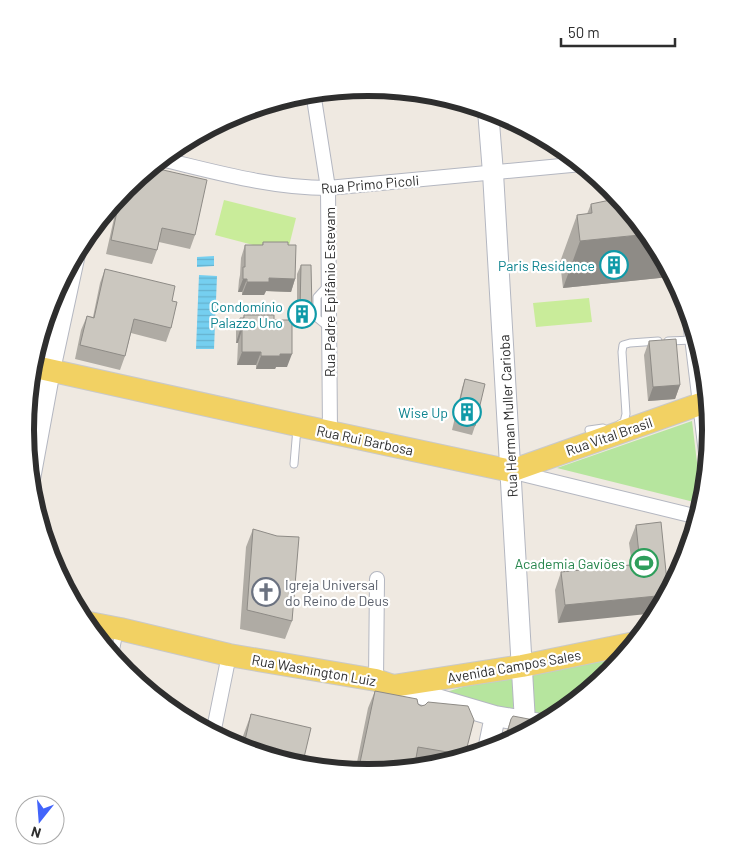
<svg xmlns="http://www.w3.org/2000/svg" width="736" height="860" viewBox="0 0 736 860" font-family="Barlow,sans-serif">
  <defs>
    <pattern id="water-rules" width="6" height="5" patternUnits="userSpaceOnUse" patternTransform="scale(1.25)"><rect width="6" height="5" fill="#75cff0"/><path d="M0 2.5h6" fill="none" stroke="#66b2ce"/></pattern>
  </defs>
  <rect width="100%" height="100%" fill="#efe9e1"/>
  <!-- park -->
  <path fill="#b6e59e" d="M692,421L702,504L557,468Z
    M625,655L610,673L558,715L548,721L531,719L530,675Z
    M513,672V713L446,692Z"/>
  <!-- pitch -->
  <path fill="#c9ec9a" d="M224,200L296,218L287,254L215,235Z
    M589,298L592,322L536,327L533,303Z"/>
  <!-- water -->
  <path fill="url(#water-rules)" d="M214,256V266L197,267V257Z
    M199,275L217,276L214,349H196Z"/>
  <g fill="none" stroke-linecap="round" stroke-linejoin="round">
    <defs>
      <path id="lane" d="M328,285L317,297V318L329,328
        M668,341L693,340
        M620,424L624,422L626,414L622,352L623,345L630,343L658,341
        M589,430L603,428
        M294,464L297,428
        M114,658L119,632"/>
      <path id="street" d="M313,92L328,188L330,432
        M161,159C216,172 271,188 328,188L582,164
        M514,472L698,517
        M376,680L377,579
        M213,734L229,655"/>
      <path id="secondary" d="M488,110L493,173L525,722
        M694,329L709,453
        M30,479L50,370L75,254
        M393,686L495,716L541,724
        M488,750L495,716"/>
      <path id="primary" d="M31,366L297,425L511,471L703,403H708
        M84,622L120,629L229,655L376,680L393,686L522,666L635,643"/>
    </defs>
    <!-- lane casing -->
    <use href="#lane" stroke="#b4b7c1" stroke-width="9"/>
    <!-- street casing -->
    <use href="#street" stroke="#b4b7c1" stroke-width="16"/>
    <!-- secondary casing -->
    <use href="#secondary" stroke="#b4b7c1" stroke-width="22"/>
    <!-- primary casing -->
    <use href="#primary" stroke="#c9c9c9" stroke-width="24"/>
    <!-- lane -->
    <use href="#lane" stroke="#fff" stroke-width="7"/>
    <!-- street -->
    <use href="#street" stroke="#fff" stroke-width="14"/>
    <!-- secondary -->
    <use href="#secondary" stroke="#fff" stroke-width="20"/>
    <!-- primary -->
    <use href="#primary" stroke="#f2d163" stroke-width="22"/>
  </g>
  <!-- wall -->
  <path fill="#afaba4" d="M126,187L195,235L190,249L159,242L157,250L152,264L106,254L119,196Z
    M591,204L669,277L563,288L560,262L577,215L587,214Z
    M263,242L288,245L295,279L291,292L266,291L264,295H242V292H238L239,280L240,275L241,258L245,245H262Z
    M301,265L312,310L308,320H297V274Z
    M105,269L172,301L171,328L166,342L131,333L125,356L120,370L75,359L81,330L87,316L93,317L100,283Z
    M47,312L45,345L41,355L35,353Z
    M244,315L274,320L287,367H276L275,369H256V365H237L238,343H236V331L240,318H243Z
    M649,341L680,385L675,399L648,401L644,355Z
    M465,379L475,426L472,435L452,430L462,388Z
    M636,525L668,592L558,623L555,590L561,572L632,565L629,543Z
    M253,529L292,621L285,639L240,629L246,547Z
    M375,691L421,706L474,720L464,758L435,766L430,767L414,764L368,773L355,772L368,708Z
    M251,714L301,766L239,747Z
    M511,719L544,722H547L503,745L506,733Z"/>
  <!-- shaded-wall -->
  <path fill="#8e8b86" d="M649,234L653,240L671,273L669,277L563,288L580,241Z
    M269,278L295,279L291,292L266,291L264,295H242L247,282Z
    M243,279H247L242,292H238Z
    M300,310H312L308,320H297Z
    M240,330H242L238,343H236Z
    M242,352H261L256,365H237Z
    M280,354H292L287,367H276L275,369H256L261,356Z
    M680,385L675,399L648,401L653,387Z
    M667,595L657,613L558,623L565,605Z"/>
  <!-- building -->
  <path fill="#cbc7bf" stroke="#8e8b86" d="M150,167L207,180L195,235L162,228L157,250L111,240L121,192L126,187Z
    M620,198L649,234L580,241L577,215L592,213L591,204Z
    M263,242H288V245H296L295,279L269,278V282H247V279H243V267H245V245H263Z
    M301,265H311L312,310H300Z
    M105,269L175,286L172,301L177,302L171,328L134,319L125,356L80,345L87,316L94,318Z
    M47,312L51,313L45,345L37,344Z
    M244,315H274V320H292V354H280V356H261V352H242V330H240V318H244Z
    M676,339L680,385L653,387L649,341Z
    M465,379L485,384L475,426L455,421Z
    M661,522L668,592L667,595L565,605L561,572L640,564L636,525Z
    M253,529L277,536L299,537L292,621L247,610Z
    M375,691L417,699L418,704L421,706L425,705L428,702L468,706L474,720L465,755L418,747L414,769L368,773L358,772Z
    M251,714L311,728L302,766L243,749Z
    M513,716L544,722H547L504,744L511,719Z"/>
  <!-- icons -->
  <defs>
    <symbol id="building-ring" viewBox="-11 -11 22 22"><circle r="9.5" fill="#fff" stroke="#0f9aa8" stroke-width="1.5"/><path d="M-4-6H4V6H1V3H-1V6H-4ZM-2.5-4.3h1.7v1.8h-1.7ZM.8-4.3h1.7v1.8H.8ZM-2.5-1h1.7V.8h-1.7ZM.8-1h1.7V.8H.8Z" fill="#0f9aa8"/></symbol>
    <symbol id="stadium-ring" viewBox="-11 -11 22 22"><circle r="9.5" fill="#fff" stroke="#2e9e5b" stroke-width="1.5"/><path d="M0-5a6.5 5 0 1 0 0 10a6.5 5 0 1 0 0-10ZM-3.5-1.8h7v3.6h-7Z" fill="#2e9e5b"/></symbol>
    <symbol id="church-ring" viewBox="-11 -11 22 22"><circle r="9.5" fill="#fff" stroke="#6b7280" stroke-width="1.5"/><path d="M-1.2-6h2.4v3.5h3.3v2.4h-3.3V6h-2.4V-.1h-3.3v-2.4h3.3Z" fill="#6b7280"/></symbol>
  </defs>
  <g fill-rule="evenodd">
    <use href="#building-ring" x="598" y="249" width="32" height="32"/>
    <use href="#building-ring" x="286" y="298" width="32" height="32"/>
    <use href="#building-ring" x="451" y="396" width="32" height="32"/>
    <use href="#stadium-ring" x="628" y="547" width="32" height="32"/>
    <use href="#church-ring" x="250" y="576" width="32" height="32"/>
  </g>
  <g text-anchor="middle" dominant-baseline="central" stroke-width="4.5" stroke-linejoin="round" paint-order="stroke">
    <!-- street labels -->
    <g font-size="14" fill="#2e2e2e" stroke="#fff">
      <text transform="translate(370 184) rotate(-5)">Rua Primo Picoli</text>
      <text transform="translate(329 292) rotate(-90)">Rua Padre Epifânio Estevam</text>
      <text transform="translate(508 416) rotate(-93)">Rua Herman Muller Carioba</text>
      <text transform="translate(609 436) rotate(-19)">Rua Vital Brasil</text>
      <text transform="translate(365 440) rotate(12)">Rua Rui Barbosa</text>
      <text transform="translate(514 666) rotate(-10)">Avenida Campos Sales</text>
      <text transform="translate(314 670) rotate(10)">Rua Washington Luiz</text>
    </g>
    <!-- culture labels -->
    <g font-size="14" fill="#0d838f" stroke="#fff" text-anchor="end">
      <text x="595" y="265">Paris Residence</text>
      <text x="283" y="306">Condomínio<tspan x="283" dy="16">Palazzo Uno</tspan></text>
      <text x="448" y="412">Wise Up</text>
    </g>
    <!-- leisure labels -->
    <g font-size="14" fill="#27864d" stroke="#fff" text-anchor="end">
      <text x="625" y="563">Academia Gaviões</text>
    </g>
    <!-- worship labels -->
    <g font-size="14" fill="#5b616d" stroke="#fff" text-anchor="start">
      <text x="285" y="584">Igreja Universal<tspan x="285" dy="16">do Reino de Deus</tspan></text>
    </g>
  </g>
  <!-- crop -->
  <path d="M0 0H736V860H0ZM34 430a334 334 0 1 1 668 0a334 334 0 1 1-668 0Z" fill="#fff" fill-rule="evenodd"/>
  <path fill="none" stroke="#2e2e2e" stroke-width="6" d="M34 430a334 334 0 1 1 668 0a334 334 0 1 1-668 0Z"/>
  <!-- north arrow -->
  <g transform="translate(40 820) rotate(197)"><circle r="24" fill="#ffffff" stroke="#ababab"/>
  <path d="M0-4L9 19L0 12L-9 19Z" fill="#4264fb"/>
  <text y="-8" font-size="14" font-weight="bold" text-anchor="middle" fill="#2e2e2e">N</text>
  </g>
  <!-- scale -->
  <path d="M561 38v8h114v-8" fill="none" stroke="#2e2e2e" stroke-width="2.5"/>
  <text x="568" y="38" font-size="15" fill="#2e2e2e" stroke="#ffffff" stroke-width="4" paint-order="stroke">50 m</text>
</svg>
